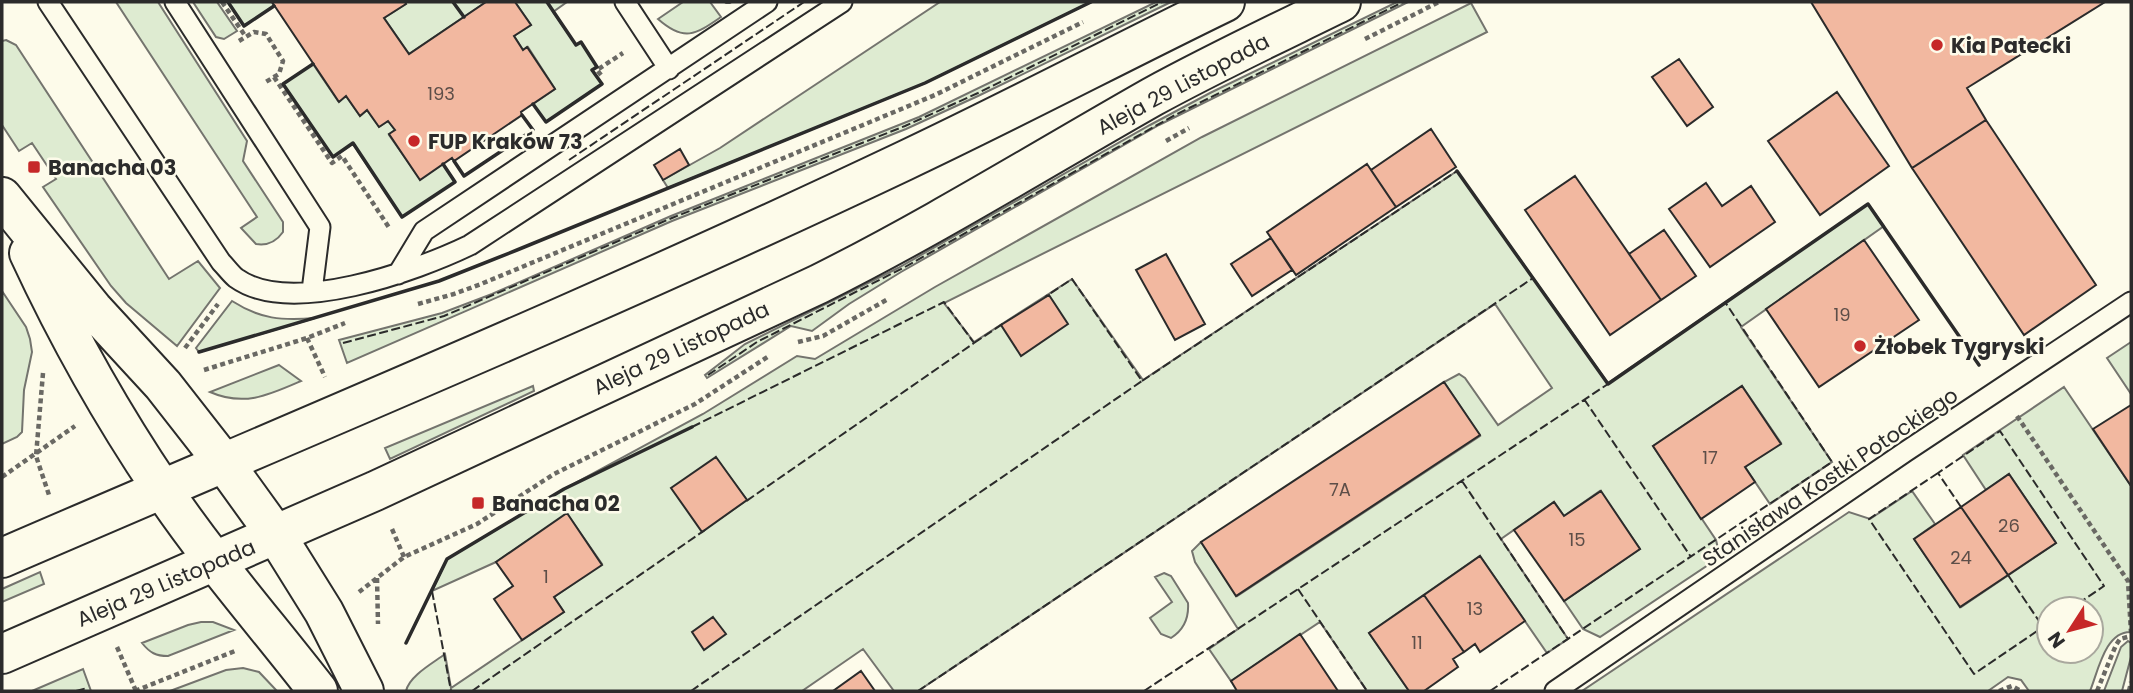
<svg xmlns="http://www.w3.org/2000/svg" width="2133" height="693" viewBox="0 0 2133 693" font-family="Poppins,sans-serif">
  <rect width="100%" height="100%" fill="#fdfbea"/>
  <!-- green -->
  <path fill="#deebd1" stroke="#74746e" stroke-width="2" fill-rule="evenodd" d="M116,2H158L247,141L243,161L283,222V232C276,242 268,246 256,244L241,228L257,217Z
    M193,2H217L237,31L224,39L216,37Z
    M228,2H272L274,6L244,26Z
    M405,2H486L409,54L384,18L406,4Z
    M515,2H567L553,12L576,45L581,42L597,67L592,70L602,84L546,122L533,104L555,89L528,47L523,50L514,36L531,25Z
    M683,2H710L721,17C695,35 684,42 658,19Z
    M940,2H1091L925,83L668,188L663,180L720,148Z
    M1156,2H1171L978,96L906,129L672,221L347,363L339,340L442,313L492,294L671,216L919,117Z
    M1397,2H1408L1159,125L901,272L849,304L812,331L791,326L707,378L705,375L745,344L898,268L1150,125L1210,93Z
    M1471,3L1487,32L944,303L974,342L1072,279L1143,380L1457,171L1608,383L1868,204L1884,226L1741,327L1832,462L1770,504L1745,467L1781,443L1742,386L1653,446L1716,540L1720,557L1600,637L1583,629L1564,601L1640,549L1600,491L1564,516L1554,502L1501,539L1568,639L1547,653L1480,556L1369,633L1409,691H1367L1320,622L1231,681L1209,649L1238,629L1195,562L1192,551L1201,542L1237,596L1480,436L1444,382L1459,374L1465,378L1498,425L1552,388L1495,304L918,691H894L863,649L802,691H406C409,676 433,663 445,654L451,688L564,612L554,597L602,564L567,514L496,562L432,591L447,559L564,489L703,414L797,356L815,359L935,287L1202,137ZM716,458L747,500L702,531Z
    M6,40L16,45L169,279L198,261L220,288L177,346L126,303L111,286L43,187L56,179L32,143L19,151L2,125V41Z
    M313,64L338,101L346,96L360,116L367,110L379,127L388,121L395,130L389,135L420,179L443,164L455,182L402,217L353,144L333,157L283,84Z
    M2,291L26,327L30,339L32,352L24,390L22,432L17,437L2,444Z
    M232,301C260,319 282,321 315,318L199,352L196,348Z
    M2131,342V394L2107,358Z
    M279,365L301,381C269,395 244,407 210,392Z
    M533,386L534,391L390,459L385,448Z
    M2064,387L2131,486V632C2105,631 2098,672 2090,691H2029L2021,680L2008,677L1988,691H1582L1849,512L1870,519L1912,491L1935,524L1914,539L1961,607L2056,543L2009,474L1986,490L1963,455ZM2049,609H2091V651H2049Z
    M40,572L44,584L2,602V589Z
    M1164,573L1171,576L1188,603C1189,618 1184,630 1171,638L1161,634L1150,618L1172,602L1155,577Z
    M201,622H213L234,630L168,656C156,656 150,653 142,643L188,625Z
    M2128,641L2131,643V657L2122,691H2104L2121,647Z
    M243,668L259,672L277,691H170L226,670Z
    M83,669L91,691H32Z"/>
  <!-- building -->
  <path fill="#f2b8a0" stroke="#2b2b2b" stroke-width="2" d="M272,2H405L406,4L384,18L409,54L486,2H515L531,25L514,36L523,50L527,47L555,89L521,112L522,115L454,161L452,158L420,180L389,134L395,130L388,121L379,127L367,110L360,116L346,96L339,102Z
    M1811,2H2105L1967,88L1986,120L1912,168Z
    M1679,59L1713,107L1687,126L1652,77Z
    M1837,92L1889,166L1820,215L1768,141Z
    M1986,120L2096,285L2024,335L1912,168Z
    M1431,129L1456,167L1396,207L1371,170Z
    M680,149L689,165L663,180L654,165Z
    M1367,164L1396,207L1296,275L1267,232Z
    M1575,176L1661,300L1610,335L1525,210Z
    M1706,183L1722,206L1751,186L1775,222L1710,267L1669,209Z
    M1664,230L1696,276L1661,300L1629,254Z
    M1271,238L1292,270L1252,296L1231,264Z
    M1864,240L1919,320L1819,387L1766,309Z
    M1166,254L1205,324L1175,340L1136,270Z
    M1049,295L1068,324L1021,356L1001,325Z
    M1444,382L1480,435L1236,596L1201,542Z
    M1742,386L1781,444L1745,467L1755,482L1701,519L1653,446Z
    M2131,405V486L2093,429Z
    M716,457L747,500L702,532L671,488Z
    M2009,474L2056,543L2008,575L1961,507Z
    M1601,491L1640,549L1564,601L1514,530L1554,502L1564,516Z
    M1961,507L2008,575L1960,607L1914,539Z
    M567,513L602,565L554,597L564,612L522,640L494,599L513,586L496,562Z
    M1480,556L1525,621L1480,652L1475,644L1464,652L1424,595Z
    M1424,595L1464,652L1453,659L1458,667L1424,691H1409L1369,633Z
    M713,617L726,634L704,650L692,632Z
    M1300,634L1338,691H1237L1231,681Z
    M861,671L875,691H833Z"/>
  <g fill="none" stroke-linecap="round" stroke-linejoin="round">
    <defs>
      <path id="service" d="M48,2L221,262C226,267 231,274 236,278C290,317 416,271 470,245L842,2
        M175,2L320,227L312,291
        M625,2L669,69
        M398,274L424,231L767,2
        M1555,691L1905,452L2131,302"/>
      <path id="minor" d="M2,197L93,309L163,385L224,463L276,535L324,612L364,691
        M29,253C67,335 112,415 162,489C210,560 266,624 318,691"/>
      <path id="primary" d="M2,558C303,428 607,302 904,161C1012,110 1118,54 1225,2
        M2,654L375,491L819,284C933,227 1041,160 1152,97C1214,63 1278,33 1341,2"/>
    </defs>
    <!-- service casing -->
    <use href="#service" stroke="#2b2b2b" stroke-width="23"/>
    <!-- minor casing -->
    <use href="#minor" stroke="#2b2b2b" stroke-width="42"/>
    <!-- primary casing -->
    <use href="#primary" stroke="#2b2b2b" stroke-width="42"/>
    <!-- path -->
    <path stroke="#6a6964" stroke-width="4.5" stroke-dasharray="5 3.5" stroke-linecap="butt" d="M222,2L246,37
      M1365,39L1439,2
      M239,41L254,32L266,34L283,61L279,74L264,83
      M601,75L597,70L623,53
      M274,77L332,163L342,156L390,229
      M1166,141L1189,128
      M418,304L454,294L481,284L935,95L1083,22
      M307,338L325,377
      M798,342L823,336L888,299
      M185,348L218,304
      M204,370L307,338L345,323
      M43,373L36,456L49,495
      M2017,416L2128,581L2131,633
      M2,477L75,426
      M392,529L404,557
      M377,578L378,624
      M359,592L404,557L477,524L554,474L695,404L769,356
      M117,647L136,691
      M135,691L235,651
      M1999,691L2012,686L2021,691
      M2097,691L2116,645L2120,639L2131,636
      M2129,691L2131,682"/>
    <!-- service -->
    <use href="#service" stroke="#fdfbea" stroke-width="19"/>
    <!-- minor -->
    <use href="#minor" stroke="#fdfbea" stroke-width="38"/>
    <!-- primary -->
    <use href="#primary" stroke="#fdfbea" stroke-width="38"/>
    <!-- fence -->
    <path stroke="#2b2b2b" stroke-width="2" stroke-dasharray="9 3.5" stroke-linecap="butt" d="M569,160L804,2
      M343,343L444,316L672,218L905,126L978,93L1162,2
      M974,343L1004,323
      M708,375L757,342L905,267L1175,115L1403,2
      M1142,381L1457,171
      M1584,399L1691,557
      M692,427L944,302L974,343L745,502
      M1938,473L1869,519L1974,674L2043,627
      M1462,481L1568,639
      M1961,507L1938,473L2000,431L2104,586L2070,609
      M2008,575L2043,627L2049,623
      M1298,589L1367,691
      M432,591L451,691
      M76,691L87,688
      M472,691L705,530
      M691,691L1142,381L1072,279L1045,297
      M918,691L1533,278
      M1144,691L1608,384
      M1490,691L1832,462L1725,302"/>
    <!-- wall -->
    <path stroke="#2b2b2b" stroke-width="3.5" d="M228,2L244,26L274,6
      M453,2L464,17
      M726,2H730
      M313,64L283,84L333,157L353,143L402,217L455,182L443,164
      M533,104L546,122L602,84L592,70L597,67L581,42L576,45L547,2
      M454,161L464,176L533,130L522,115
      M1457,171L1608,384L1868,204L1979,365
      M199,352L439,281L517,250L925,83L1091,2
      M406,643L447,559L564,489L692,427"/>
  </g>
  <!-- markers -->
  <g fill="#c62828" stroke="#fdfbea" stroke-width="2.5">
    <circle cx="1937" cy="45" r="7"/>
    <circle cx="414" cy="141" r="7"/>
    <rect x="27" y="160" width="14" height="14" rx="3.5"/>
    <circle cx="1860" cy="346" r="7"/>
    <rect x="471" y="496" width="14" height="14" rx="3.5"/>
  </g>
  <g text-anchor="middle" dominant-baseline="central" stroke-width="5" stroke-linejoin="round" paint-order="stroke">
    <!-- number labels -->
    <g font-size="18" fill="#5d4e48">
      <text x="441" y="93">193</text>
      <text x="1842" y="314">19</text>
      <text x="1710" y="457">17</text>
      <text x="1340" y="489">7A</text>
      <text x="2009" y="525">26</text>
      <text x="1577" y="539">15</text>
      <text x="1961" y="557">24</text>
      <text x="546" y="576">1</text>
      <text x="1475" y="608">13</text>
      <text x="1417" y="642">11</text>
    </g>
    <!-- poi labels -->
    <g font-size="21" font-weight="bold" fill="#2b2b2b" stroke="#fdfbea" text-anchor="start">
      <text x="1951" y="45">Kia Patecki</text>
      <text x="428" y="141">FUP Kraków 73</text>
      <text x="48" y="167">Banacha 03</text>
      <text x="1874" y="346">Żłobek Tygryski</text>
      <text x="492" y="503">Banacha 02</text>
    </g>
    <!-- street labels -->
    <g font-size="21" fill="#2b2b2b" stroke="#fdfbea">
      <text transform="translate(1183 84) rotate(-28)">Aleja 29 Listopada</text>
      <text transform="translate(681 348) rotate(-25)">Aleja 29 Listopada</text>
      <text transform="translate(1830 477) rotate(-34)">Stanisława Kostki Potockiego</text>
      <text transform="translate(166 583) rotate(-23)">Aleja 29 Listopada</text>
    </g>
  </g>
  <!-- border -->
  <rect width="2133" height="693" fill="none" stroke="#2b2b2b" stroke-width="7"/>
  <!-- north arrow -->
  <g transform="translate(2070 630) rotate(234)"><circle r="33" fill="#fdfbea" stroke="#a9a89e" stroke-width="2"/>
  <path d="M0-5L12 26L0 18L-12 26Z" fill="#c62828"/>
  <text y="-10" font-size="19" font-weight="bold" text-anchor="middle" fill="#2b2b2b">N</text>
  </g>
</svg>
